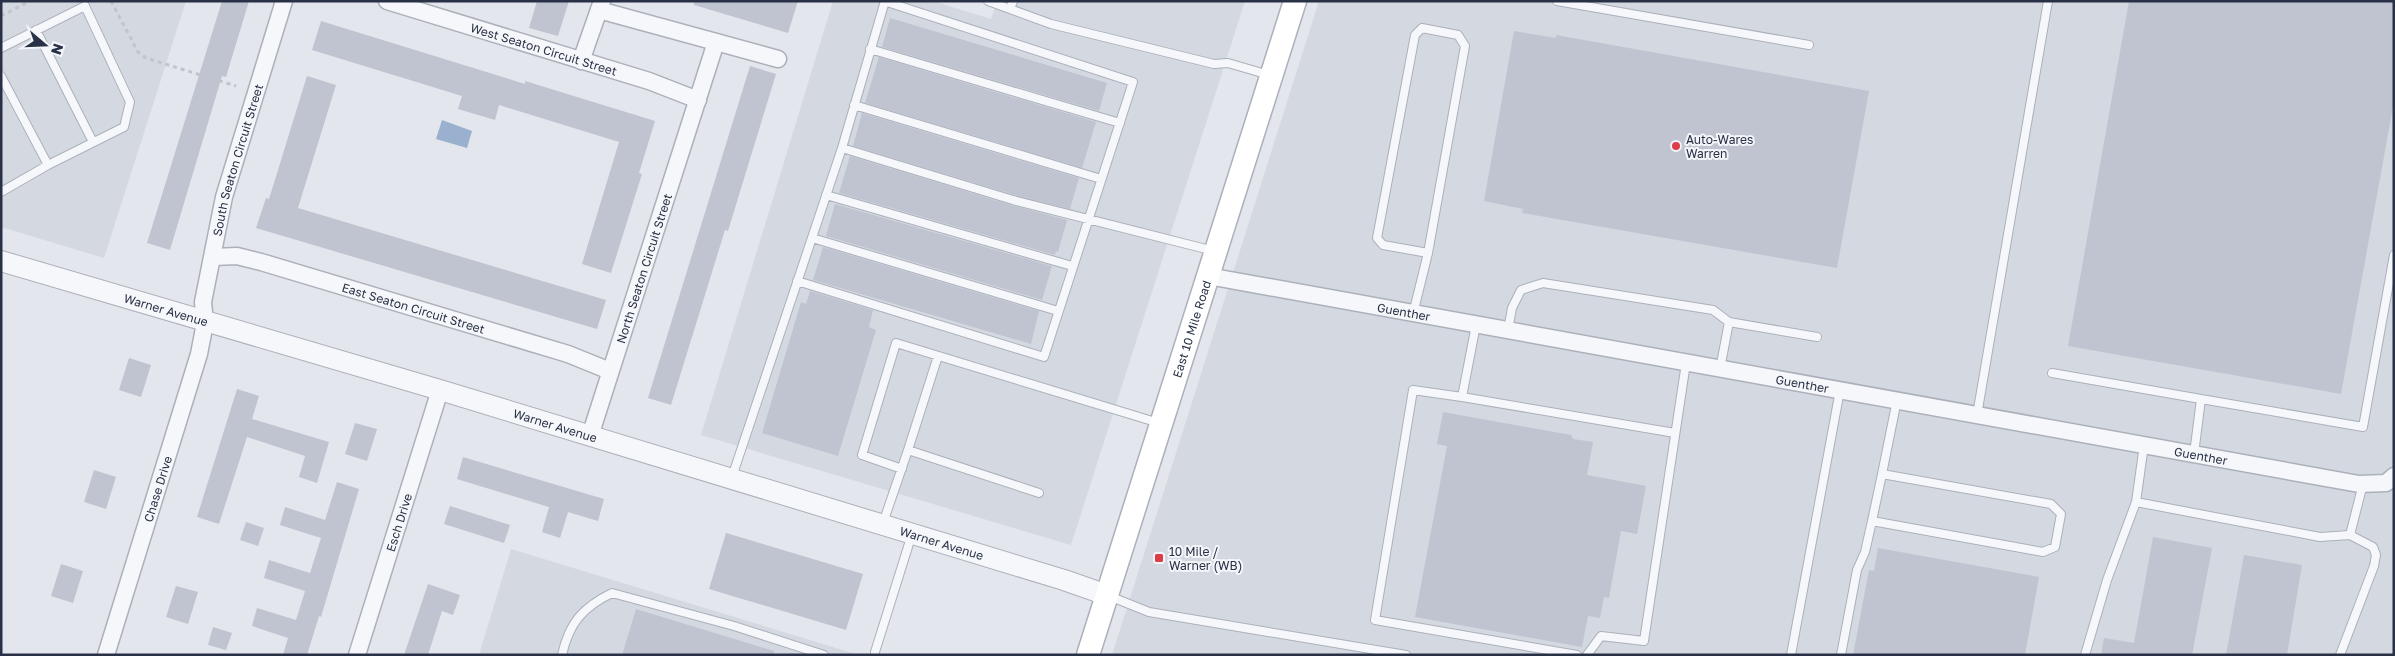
<svg xmlns="http://www.w3.org/2000/svg" width="2395" height="656" viewBox="0 0 2395 656" font-family="'Golos Text',sans-serif">
  <rect width="100%" height="100%" fill="#e3e6ec"/>
  <!-- built -->
  <path fill="#d4d8e1" d="M1,1H186L104,258L1,227Z
    M833,1H933L991,19L997,1H1245L1071,545L701,435Z
    M1319,1H2394V655H1112Z
    M511,549L859,655H479Z"/>
  <!-- water -->
  <path fill="#9ab0cf" d="M442,120L472,131L467,148L436,139Z"/>
  <!-- building -->
  <path fill="#bfc4d0" d="M222,1H249L226,77L222,76L170,250L147,243Z
    M537,1H569L558,36L529,28Z
    M694,1H798L788,33L694,5Z
    M2129,1H2394V101L2341,394L2068,346Z
    M890,18L1107,83L1099,111L882,47Z
    M321,21L525,84V81L655,121L639,173L642,174L611,273L582,264L619,142L499,105L495,120L458,109L462,96L312,50Z
    M1514,31L1556,38V35L1869,91L1837,268L1522,213L1523,209L1484,201Z
    M879,57L1096,122L1082,168L865,103Z
    M750,66L776,74L728,231L725,230L671,405L648,398Z
    M307,76L336,85L298,208L606,300L597,329L256,228L266,198L269,199Z
    M862,113L1079,178L1070,209L1015,195L853,146Z
    M850,156L1011,205L1067,220L1058,252L1056,251L1055,255L839,193Z
    M835,204L1052,266L1042,300L826,236Z
    M823,247L1039,311L1031,344L813,280Z
    M810,291L873,310L869,327L876,330L838,456L762,433L801,302L806,304Z
    M129,358L151,365L141,397L119,390Z
    M237,389L259,396L252,419L329,442L317,483L299,477L305,456L247,437L219,524L197,517Z
    M1443,412L1571,435L1573,439L1593,442L1587,475L1646,486L1637,534L1621,531L1609,598L1604,597L1600,618L1588,616L1582,647L1415,617L1447,446L1437,444Z
    M355,423L377,429L367,461L345,454Z
    M463,457L604,499L598,521L568,512L560,538L542,532L549,507L457,479Z
    M94,470L116,477L106,509L84,502Z
    M337,482L359,489L321,617L319,616L307,655H283L288,638L252,626L257,608L296,620L305,591L264,578L269,560L310,573L321,538L280,525L285,507L325,520Z
    M450,506L510,525L504,543L444,524Z
    M246,522L264,528L258,546L240,540Z
    M726,533L863,574L846,630L709,589Z
    M2153,537L2212,548L2192,655H2101L2104,638L2134,643Z
    M1878,548L2039,577L2025,655H1853L1869,570L1874,571Z
    M2244,555L2302,565L2287,655H2226Z
    M61,564L83,571L73,603L51,596Z
    M428,584L460,595L453,615L442,611L428,655H404Z
    M176,586L198,592L188,624L166,617Z
    M636,609L774,651V655H622Z
    M213,627L232,633L226,650L208,645Z"/>
  <g fill="none" stroke-linecap="round" stroke-linejoin="round">
    <defs>
      <path id="service" d="M988,1L1010,9
        M1013,1L1010,9L1051,24L1214,64L1228,63L1269,75
        M1557,1L1809,45
        M36,30L93,142
        M1,48L85,6L130,102L124,127L48,165L1,192
        M870,49L1120,123
        M1,76L48,165
        M854,105L1101,179
        M842,148L885,1
        M826,195L1072,266
        M812,238L1058,311
        M797,281L1044,357L1133,82L884,1
        M1413,314L1428,253L1465,46L1458,35L1422,28L1415,35L1377,238L1383,245L1428,253
        M1729,322L1817,337
        M1476,325L1462,397L1413,390L1375,620L1577,655
        M1508,330L1512,308L1521,290L1543,283L1713,310L1729,322L1720,369
        M2052,373L2201,399
        M1462,397L1675,433
        M1977,415L2048,1
        M908,450L938,356
        M2194,454L2201,399L2363,427L2394,255
        M902,469L862,455L896,343L1159,423
        M732,477L842,148L1013,200L1214,251
        M2136,502L2320,537L2350,535
        M1872,521L1882,474
        M883,523L908,450L1039,493
        M1109,596L1149,612L1406,655
        M875,652L912,534
        M562,655C569,623 583,607 612,593L734,626L824,655
        M1587,655L1601,636L1644,641L1686,363
        M1791,655L1840,390
        M1841,655L1857,570L1865,552L1872,521L2043,552L2055,547L2061,514L2051,504L1882,474L1897,400
        M2085,655L2107,580L2136,502L2144,445
        M2340,655L2374,566L2376,555L2373,547L2350,535L2363,484"/>
      <g id="minor">
        <path id="s1" d="M387,1L649,81L698,100"/>
        <path d="M599,10L778,59"/>
        <path d="M581,61L602,1"/>
        <path id="s2" d="M213,257L237,256L261,262L568,354L610,371"/>
        <path id="s3" d="M1208,276L2359,484L2386,483L2394,476"/>
        <path id="s4" d="M590,436L716,42"/>
        <path id="s5" d="M106,655L199,354L205,323L203,302L224,197L284,1"/>
        <path id="s6" d="M357,655L440,390"/>
      </g>
      <g id="tertiary">
        <path id="s7" d="M1,261L440,390L1064,580L1107,595"/>
      </g>
      <g id="secondary">
        <path id="s8" d="M1088,655L1295,1"/>
      </g>
    </defs>
    <!-- service casing -->
    <use href="#service" stroke="#abb0ba" stroke-width="10"/>
    <!-- minor casing -->
    <use href="#minor" stroke="#abb0ba" stroke-width="19"/>
    <!-- tertiary casing -->
    <use href="#tertiary" stroke="#abb0ba" stroke-width="22"/>
    <!-- secondary casing -->
    <use href="#secondary" stroke="#abb0ba" stroke-width="25"/>
    <!-- path -->
    <path stroke="#c0c4cb" stroke-width="3" stroke-dasharray="4 4" stroke-linecap="butt" d="M111,1L138,52L146,58L236,86
      M1,16L30,1"/>
    <!-- service -->
    <use href="#service" stroke="#f6f7fa" stroke-width="8"/>
    <!-- minor -->
    <use href="#minor" stroke="#f6f7fa" stroke-width="16"/>
    <!-- tertiary -->
    <use href="#tertiary" stroke="#f6f7fa" stroke-width="20"/>
    <!-- secondary -->
    <use href="#secondary" stroke="#fff" stroke-width="22"/>
  </g>
  <!-- markers -->
  <g fill="#dc3d48" stroke="#f3f5f9" stroke-width="2">
    <circle cx="1676" cy="146" r="5"/>
    <rect x="1154" y="553" width="10" height="10" rx="2.5"/>
  </g>
  <g text-anchor="middle" dominant-baseline="central" stroke-width="4" stroke-linejoin="round" paint-order="stroke">
    <!-- street labels -->
    <g font-size="12" fill="#283146" stroke="#f3f5f9">
      <text stroke="none"><textPath href="#s1" startOffset="164">West Seaton Circuit Street</textPath></text>
      <text stroke="none"><textPath href="#s5" startOffset="514">South Seaton Circuit Street</textPath></text>
      <text stroke="none"><textPath href="#s4" startOffset="176">North Seaton Circuit Street</textPath></text>
      <text stroke="none"><textPath href="#s2" startOffset="208">East Seaton Circuit Street</textPath></text>
      <text stroke="none"><textPath href="#s7" startOffset="172">Warner Avenue</textPath></text>
      <text stroke="none"><textPath href="#s3" startOffset="199">Guenther</textPath></text>
      <text stroke="none"><textPath href="#s8" startOffset="342">East 10 Mile Road</textPath></text>
      <text stroke="none"><textPath href="#s3" startOffset="604">Guenther</textPath></text>
      <text stroke="none"><textPath href="#s7" startOffset="578">Warner Avenue</textPath></text>
      <text stroke="none"><textPath href="#s3" startOffset="1009">Guenther</textPath></text>
      <text stroke="none"><textPath href="#s5" startOffset="174">Chase Drive</textPath></text>
      <text stroke="none"><textPath href="#s6" startOffset="139">Esch Drive</textPath></text>
      <text stroke="none"><textPath href="#s7" startOffset="982">Warner Avenue</textPath></text>
    </g>
    <!-- poi labels -->
    <g font-size="12" fill="#283146" stroke="#f3f5f9" text-anchor="start">
      <text x="1686" y="139">Auto-Wares<tspan x="1686" dy="14">Warren</tspan></text>
      <text x="1169" y="551">10 Mile /<tspan x="1169" dy="14">Warner (WB)</tspan></text>
    </g>
  </g>
  <!-- border -->
  <rect width="2395" height="656" fill="none" stroke="#283146" stroke-width="5"/>
  <!-- north arrow -->
  <g transform="translate(45 45) rotate(109)" stroke="#f3f5f9" stroke-width="4" paint-order="stroke">
  <path d="M0-4L9 19L0 12L-9 19Z" fill="#283146"/>
  <text y="-8" font-size="14" font-weight="bold" text-anchor="middle" fill="#283146">N</text>
  </g>
</svg>
